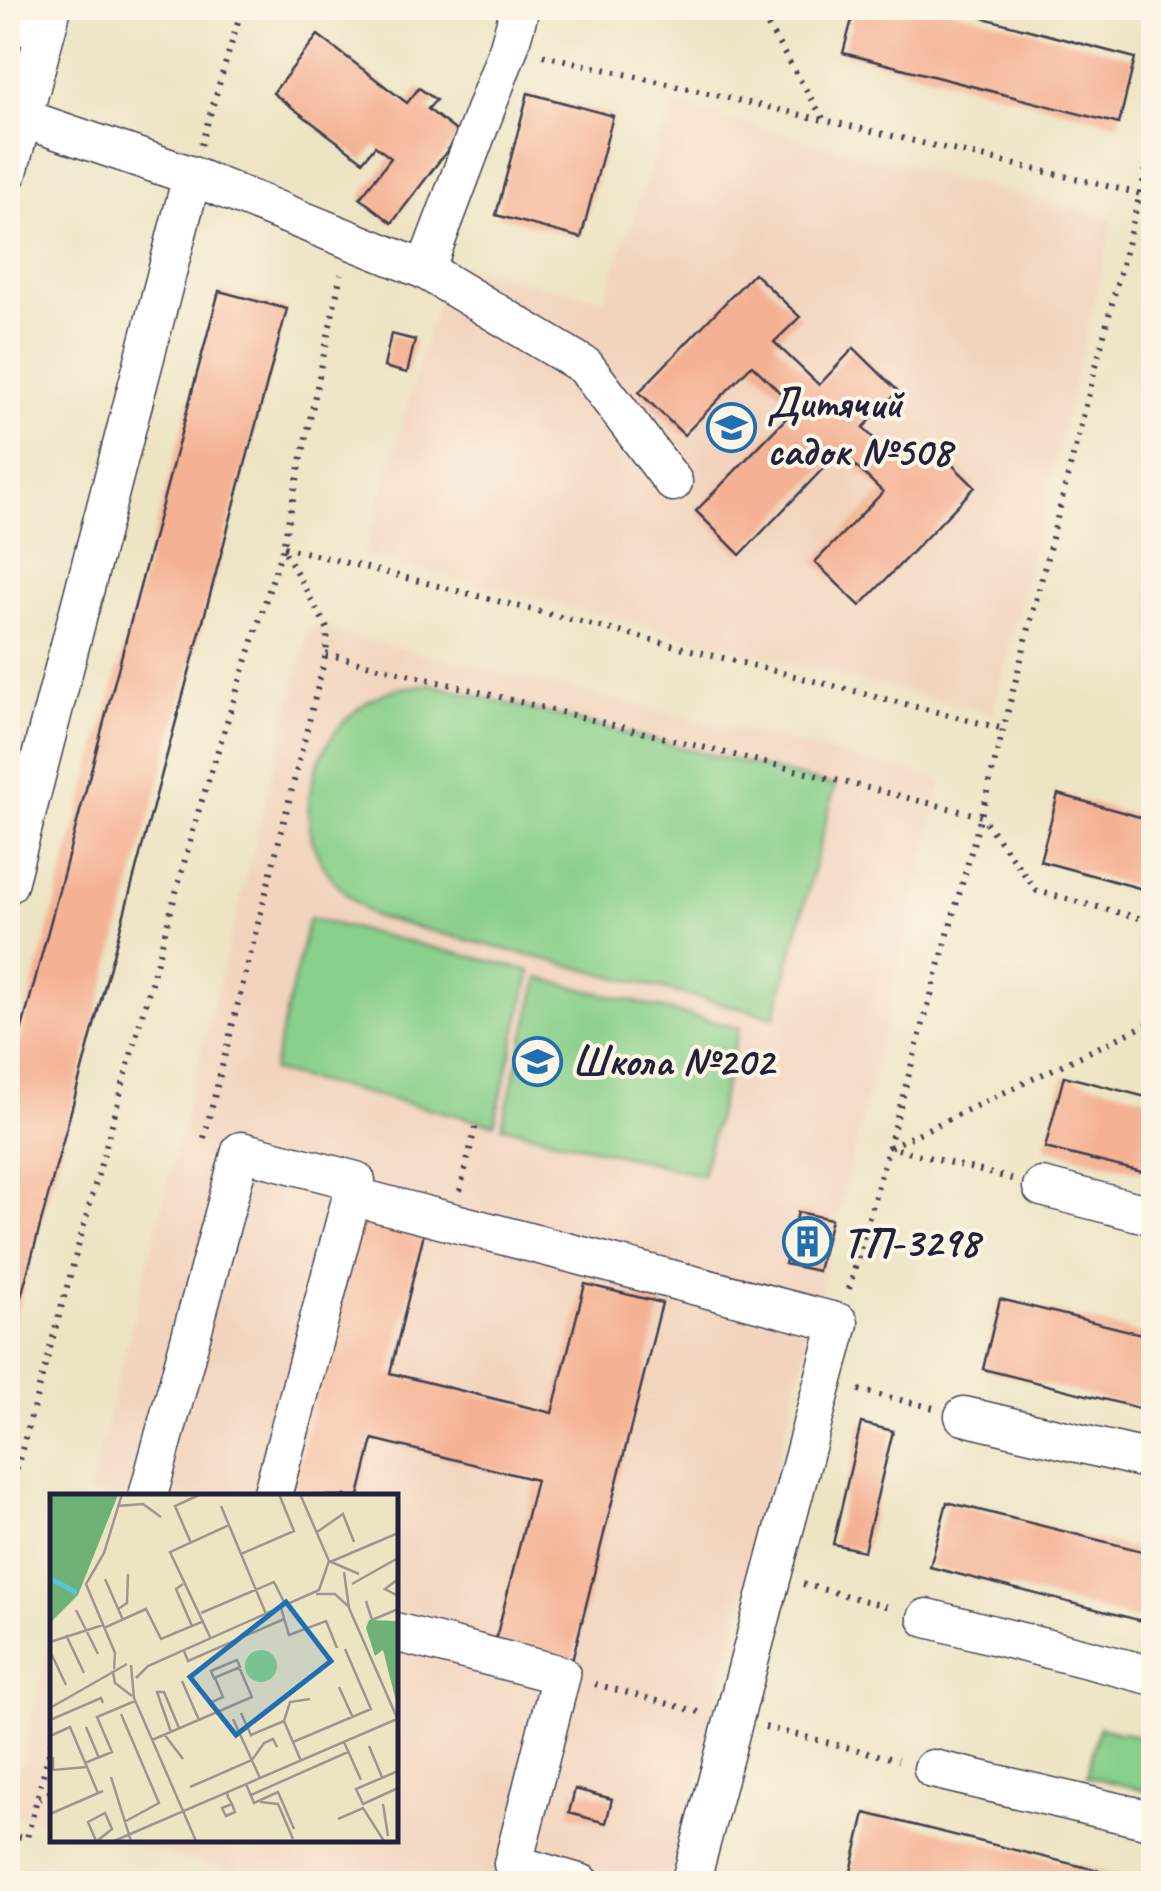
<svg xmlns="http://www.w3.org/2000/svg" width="1161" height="1891" viewBox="0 0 1161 1891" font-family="Caveat,sans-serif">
  <rect width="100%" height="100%" fill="#fcf5e5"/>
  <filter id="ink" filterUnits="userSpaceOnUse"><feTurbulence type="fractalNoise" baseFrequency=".01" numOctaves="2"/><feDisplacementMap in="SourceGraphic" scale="20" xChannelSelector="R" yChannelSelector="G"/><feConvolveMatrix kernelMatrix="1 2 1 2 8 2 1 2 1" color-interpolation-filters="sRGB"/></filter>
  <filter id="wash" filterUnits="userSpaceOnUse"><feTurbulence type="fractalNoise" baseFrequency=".0048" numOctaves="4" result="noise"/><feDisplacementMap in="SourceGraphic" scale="40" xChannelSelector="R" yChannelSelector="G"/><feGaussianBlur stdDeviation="2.25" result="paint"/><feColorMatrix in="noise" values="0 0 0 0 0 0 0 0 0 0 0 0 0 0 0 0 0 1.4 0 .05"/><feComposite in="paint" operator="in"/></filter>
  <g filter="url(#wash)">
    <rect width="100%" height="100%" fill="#ede4c4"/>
    <!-- built -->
    <path fill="#f2d4be" d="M673,105L1114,220L993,714L364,556L448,264L604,299Z
      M310,626L943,780L814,1318L671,1883H280L108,1839L395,1838V1496H88Z
      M52,1634V1824L8,1812Z"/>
    <!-- green -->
    <path fill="#89d08b" stroke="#567963" stroke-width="2.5" d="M430,684L835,786L775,1017L372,916C350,898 334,885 320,860C288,798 327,710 393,690C404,687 418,686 430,684Z
      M309,918L531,971L494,1124L272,1071Z
      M539,978L739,1028L702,1175L502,1126Z
      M1099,1727L1153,1740V1792L1087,1776Z"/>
    <g id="blocks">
      <!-- building -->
      <path fill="#f4b193" d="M855,8H946L1135,58L1119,124L843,53Z
        M318,35L407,103L419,88L436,100L428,109L460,134L392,223L360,198L391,158L375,146L363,161L273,93Z
        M528,93L613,116L581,238L496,215Z
        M754,273L800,317L774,342L819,385L854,348L898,391L863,428L905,469L930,443L975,487L860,606L815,562L883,492L840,451L740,555L696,511L796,408L752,365L684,435L639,392Z
        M219,291L287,309L8,1345V1081Z
        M391,334L415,340L407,373L384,367Z
        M1058,794L1154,821V892L1040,861Z
        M1064,1076L1154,1099V1175L1045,1148Z
        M363,1210L426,1225L390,1373L552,1413L585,1284L662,1303L570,1669L493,1650L536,1480L373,1439L359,1496H292Z
        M798,1212L831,1219L818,1271L785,1264Z
        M1000,1299L1154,1337V1412L983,1369Z
        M861,1423L893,1431L864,1551L833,1544Z
        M947,1502L1154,1554V1624L930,1567Z
        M575,1789L612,1799L606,1823L569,1813Z
        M865,1813L1145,1882L1144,1884H861L849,1880Z"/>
    </g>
  </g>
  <g filter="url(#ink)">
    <use href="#blocks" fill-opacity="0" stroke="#403f50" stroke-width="2.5"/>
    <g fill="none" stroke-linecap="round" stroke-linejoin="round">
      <defs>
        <path id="minor" d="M8,22L45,31
          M22,118L192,176L425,270L509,47L520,8
          M8,172L52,8
          M425,270L585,366L673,482
          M8,884L192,176
          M1042,1187L1154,1216
          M352,1196L839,1323L690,1884
          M964,1416L1154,1461
          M148,1496L241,1151L356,1181L272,1496
          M927,1618L1154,1676
          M395,1632L561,1675L513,1864L582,1884
          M933,1769L1154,1821"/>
      </defs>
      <!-- minor casing -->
      <use href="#minor" stroke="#403f50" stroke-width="41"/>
      <!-- path -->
      <path stroke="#403f50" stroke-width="6" stroke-dasharray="2.5 8" stroke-linecap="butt" d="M757,8L824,120L1154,197
        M1140,8L1154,11
        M157,16L180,8
        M543,55L823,120
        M201,145L242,8
        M284,547L1004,729
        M326,654L981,816L1037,891L1154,922
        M204,1138L326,654L328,630L283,548
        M1012,1179L890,1147L1154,1021
        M460,1191L477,1120
        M849,1289L981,816L1154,139
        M859,1390L934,1408
        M8,1500L198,813L283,546L341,274
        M803,1584L892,1608
        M595,1684L699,1712
        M765,1727L898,1760
        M39,1799L52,1791
        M8,1835L27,1838L52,1740"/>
      <!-- minor -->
      <use href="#minor" stroke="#fff" stroke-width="38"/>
    </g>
  </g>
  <!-- icons -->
  <defs>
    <symbol id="school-ring" viewBox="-11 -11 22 22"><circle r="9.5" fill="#fcf5e5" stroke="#1f6fb2" stroke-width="1.5"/><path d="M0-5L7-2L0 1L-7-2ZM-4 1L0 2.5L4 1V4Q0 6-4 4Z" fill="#1f6fb2"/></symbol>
    <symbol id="building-ring" viewBox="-11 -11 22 22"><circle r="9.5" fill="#fcf5e5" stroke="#1f6fb2" stroke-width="1.5"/><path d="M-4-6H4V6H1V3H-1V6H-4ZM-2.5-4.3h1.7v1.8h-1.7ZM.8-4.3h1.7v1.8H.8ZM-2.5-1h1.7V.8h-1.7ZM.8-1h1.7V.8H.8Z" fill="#1f6fb2"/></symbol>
  </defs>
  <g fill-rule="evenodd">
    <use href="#school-ring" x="704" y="400" width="55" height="55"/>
    <use href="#school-ring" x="510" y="1034" width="55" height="55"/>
    <use href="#building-ring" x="780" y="1214" width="55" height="55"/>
  </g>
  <g text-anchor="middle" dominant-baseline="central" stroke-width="8" stroke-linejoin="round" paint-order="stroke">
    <!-- poi labels -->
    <g font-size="42" font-weight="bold" fill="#22223b" stroke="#fcf5e5" text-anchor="start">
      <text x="767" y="403">Дитячий<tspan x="767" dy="48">садок №508</tspan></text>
      <text x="572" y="1061">Школа №202</text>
      <text x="843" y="1242">ТП-3298</text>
    </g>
  </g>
  <!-- overview -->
  <g transform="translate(50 1494)">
    <rect width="348" height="348" fill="#ede4c4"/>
    <path d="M195 172a16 16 0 1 1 32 0a16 16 0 1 1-32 0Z" fill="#89d08b"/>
    <path d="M0,0L68,1L28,101L0,129ZM319,126L347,127V211L333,156L325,162L316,134Z" fill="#6eb277"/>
    <path fill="none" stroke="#5bc3d8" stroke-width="5" d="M0,84L27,99"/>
    <path fill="none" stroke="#9c968d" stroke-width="2.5" d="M67,12L93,10L111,23M171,12L216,120M267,38L293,20L304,48M141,49L125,12L151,0M191,60L244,37L229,0M279,67L309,80M280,68L348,39M294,78L299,114L348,226M55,85L73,126M348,85L335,95L348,102M133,90L126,95L142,132M302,90L348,64M266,100H285L299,113M316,107L322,126L348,115M231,114L239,141L276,127L287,154M68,115L77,109L78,80M26,116L48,160M151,119L224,88L236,112M54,134L96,115L111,145L154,127M16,141L34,179M161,145L120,58L179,31M0,148L53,131M0,157L16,191M134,157L138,167L234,125M187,166L190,173L164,184L161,177ZM81,171L84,204L146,347M64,175L65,159L36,90L54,59L72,0M63,178L65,189L82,202M86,184L98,172L269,96L279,67L250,0M165,184L173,203L162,208L166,218M132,187L149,226M289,193L303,224M0,214L77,170M191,219L201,241L234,227M71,220L109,309L74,328M183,225L210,284M0,226L51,204L53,209M36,233L49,264M121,238L107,198H114L129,234M114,240L133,265M0,242L20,233L48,299M102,246L202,203L189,173M243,248L321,215L295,155M294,248L311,286M319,252L332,283M3,263V276L37,273M251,267L234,227L240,208L260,205M35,269L62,258L47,223L85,207M348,277L306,295L313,310L348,294M61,283L81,347M196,290L204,309L228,298L244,335M140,293L202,266L214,249L223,245L227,253M177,299L178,303L182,310L185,318L176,322L172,314L182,310M201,301L298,258M210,308L228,310L243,345M333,310L338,342M0,320L53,297M288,325L313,314L334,347M46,347L38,328L55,319L62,335L47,347M64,347L347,225"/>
    <path fill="#1f6fb2" fill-opacity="0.15" stroke="#1f6fb2" stroke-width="5" d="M236,108L281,167L186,241L140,183Z"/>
    <rect width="348" height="348" fill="none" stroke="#22223b" stroke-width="5"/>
  </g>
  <!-- margin -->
  <rect width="1161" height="1891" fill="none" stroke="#fcf5e5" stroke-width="40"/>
</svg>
